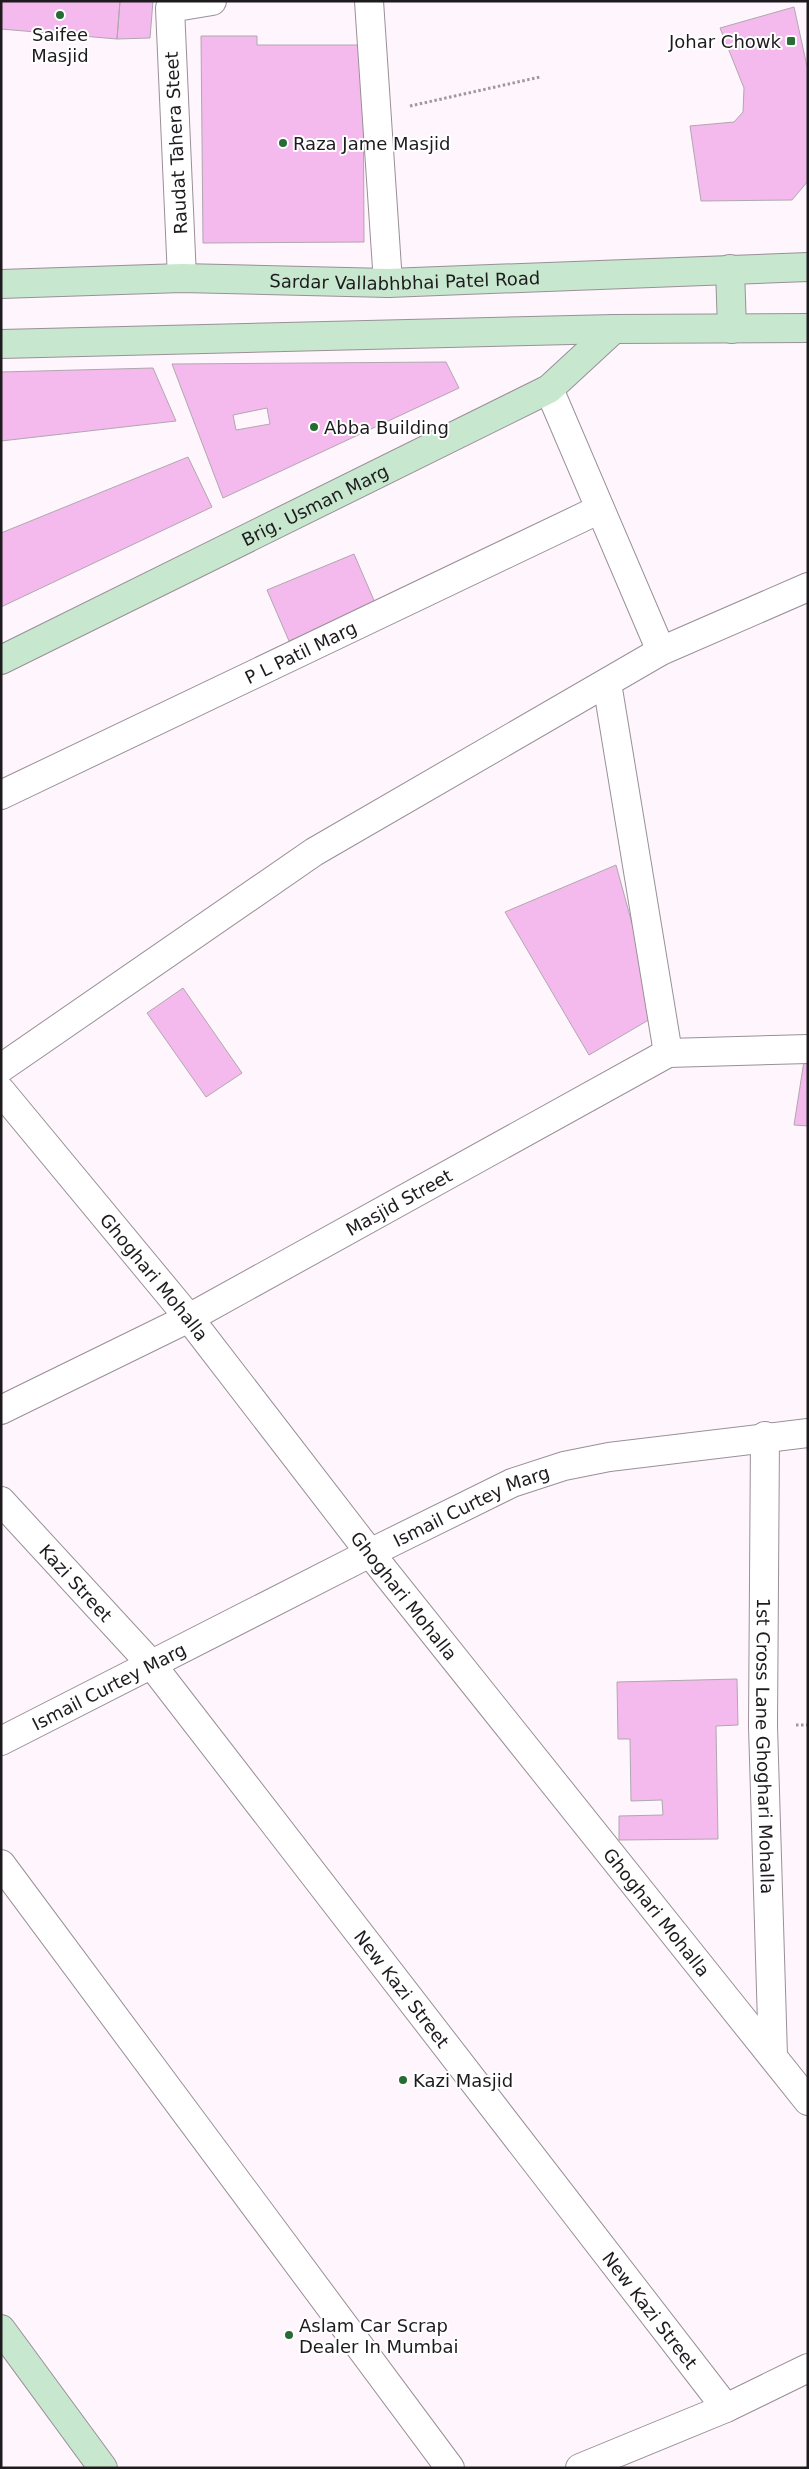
<svg xmlns="http://www.w3.org/2000/svg" width="809" height="2469" viewBox="0 0 809 2469" font-family="'DejaVu Sans',sans-serif">
  <rect width="100%" height="100%" fill="#fff5fd"/>
  <!-- building -->
  <path fill="#f4baed" stroke="#b0a7ae" fill-rule="evenodd" d="M1,1H120L117,39L1,29Z
    M120,1H153L150,38L117,39Z
    M794,7L808,71V181L792,200L701,201L690,126L734,122L743,112L744,88L720,28Z
    M201,36H257V45H363L364,242L203,243Z
    M446,362L459,388L223,498L172,364ZM267,408L270,424L236,430L233,415Z
    M153,368L176,421L1,441V372Z
    M188,457L212,507L1,607V533Z
    M354,554L376,605L289,641L267,590Z
    M616,865L657,1015L589,1055L505,912Z
    M183,988L242,1073L206,1097L147,1013Z
    M804,1061L808,1062V1126L794,1125Z
    M737,1679L738,1725L716,1726L718,1839L619,1840V1816L663,1815L662,1800L631,1801L630,1739H618L617,1682Z"/>
  <g fill="none" stroke-linecap="round" stroke-linejoin="round">
    <defs>
      <g id="street">
        <path d="M369,1L388,283"/>
        <path d="M182,278L170,8L212,1"/>
        <path d="M549,389L661,651"/>
        <path d="M607,683L668,1053"/>
        <path id="s1" d="M1,795L600,509"/>
        <path d="M1,1068L314,852L661,651L808,587"/>
        <path id="s2" d="M1,1091L189,1318L370,1553L808,2101"/>
        <path id="s3" d="M1,1410L189,1318L668,1053L808,1049"/>
        <path id="s4" d="M765,1436L763,1726L773,2056"/>
        <path id="s5" d="M1,1501L152,1665L726,2408"/>
        <path id="s6" d="M1,1741L370,1553L512,1483L564,1466L609,1457L808,1433"/>
        <path d="M1,1864L450,2468"/>
        <path d="M580,2468L726,2408L808,2368"/>
      </g>
      <g id="secondary">
        <path d="M730,269L732,329"/>
        <path id="s7" d="M1,284L182,278L388,283L808,267"/>
        <path d="M1,344L614,329L808,328"/>
        <path id="s8" d="M1,660L549,389L614,329"/>
        <path d="M1,2329L103,2468"/>
      </g>
    </defs>
    <!-- street casing -->
    <use href="#street" stroke="#999097" stroke-width="30"/>
    <!-- secondary casing -->
    <use href="#secondary" stroke="#999097" stroke-width="30"/>
    <!-- path -->
    <path stroke="#9f989e" stroke-width="3" stroke-dasharray="2.5 2.5" stroke-linecap="butt" d="M410,106L540,77
      M796,1725H808"/>
    <!-- street -->
    <use href="#street" stroke="#fff" stroke-width="28"/>
    <!-- secondary -->
    <use href="#secondary" stroke="#c7e8ce" stroke-width="28"/>
  </g>
  <!-- markers -->
  <g fill="#276b35" stroke="#fff" stroke-width="2">
    <circle cx="60" cy="15" r="5"/>
    <rect x="786" y="36" width="10" height="10" rx="2.5"/>
    <circle cx="283" cy="143" r="5"/>
    <circle cx="314" cy="427" r="5"/>
    <circle cx="403" cy="2080" r="5"/>
    <circle cx="289" cy="2335" r="5"/>
  </g>
  <g text-anchor="middle" dominant-baseline="central" stroke-width="4" stroke-linejoin="round" paint-order="stroke">
    <!-- poi labels -->
    <g font-size="18" fill="#1e1b1e" stroke="#fff" text-anchor="start">
      <text x="60" y="34" text-anchor="middle">Saifee<tspan x="60" dy="21">Masjid</tspan></text>
      <text x="781" y="41" text-anchor="end">Johar Chowk</text>
      <text x="293" y="143">Raza Jame Masjid</text>
      <text x="324" y="427">Abba Building</text>
      <text x="413" y="2080">Kazi Masjid</text>
      <text x="299" y="2325">Aslam Car Scrap<tspan x="299" dy="21">Dealer In Mumbai</tspan></text>
    </g>
    <!-- street labels -->
    <g font-size="18" fill="#1e1b1e" stroke="#fff">
      <text transform="translate(176 143) rotate(-93)">Raudat Tahera Steet</text>
      <text stroke="none"><textPath href="#s7" startOffset="404">Sardar Vallabhbhai Patel Road</textPath></text>
      <text stroke="none"><textPath href="#s8" startOffset="350">Brig. Usman Marg</textPath></text>
      <text stroke="none"><textPath href="#s1" startOffset="332">P L Patil Marg</textPath></text>
      <text stroke="none"><textPath href="#s3" startOffset="449">Masjid Street</textPath></text>
      <text stroke="none"><textPath href="#s2" startOffset="241">Ghoghari Mohalla</textPath></text>
      <text stroke="none"><textPath href="#s6" startOffset="526">Ismail Curtey Marg</textPath></text>
      <text stroke="none"><textPath href="#s5" startOffset="111">Kazi Street</textPath></text>
      <text stroke="none"><textPath href="#s2" startOffset="646">Ghoghari Mohalla</textPath></text>
      <text stroke="none"><textPath href="#s6" startOffset="121">Ismail Curtey Marg</textPath></text>
      <text stroke="none"><textPath href="#s4" startOffset="310">1st Cross Lane Ghoghari Mohalla</textPath></text>
      <text stroke="none"><textPath href="#s2" startOffset="1051">Ghoghari Mohalla</textPath></text>
      <text stroke="none"><textPath href="#s5" startOffset="632">New Kazi Street</textPath></text>
      <text stroke="none"><textPath href="#s5" startOffset="1038">New Kazi Street</textPath></text>
    </g>
  </g>
  <!-- border -->
  <rect width="809" height="2469" fill="none" stroke="#1e1b1e" stroke-width="5"/>
</svg>
